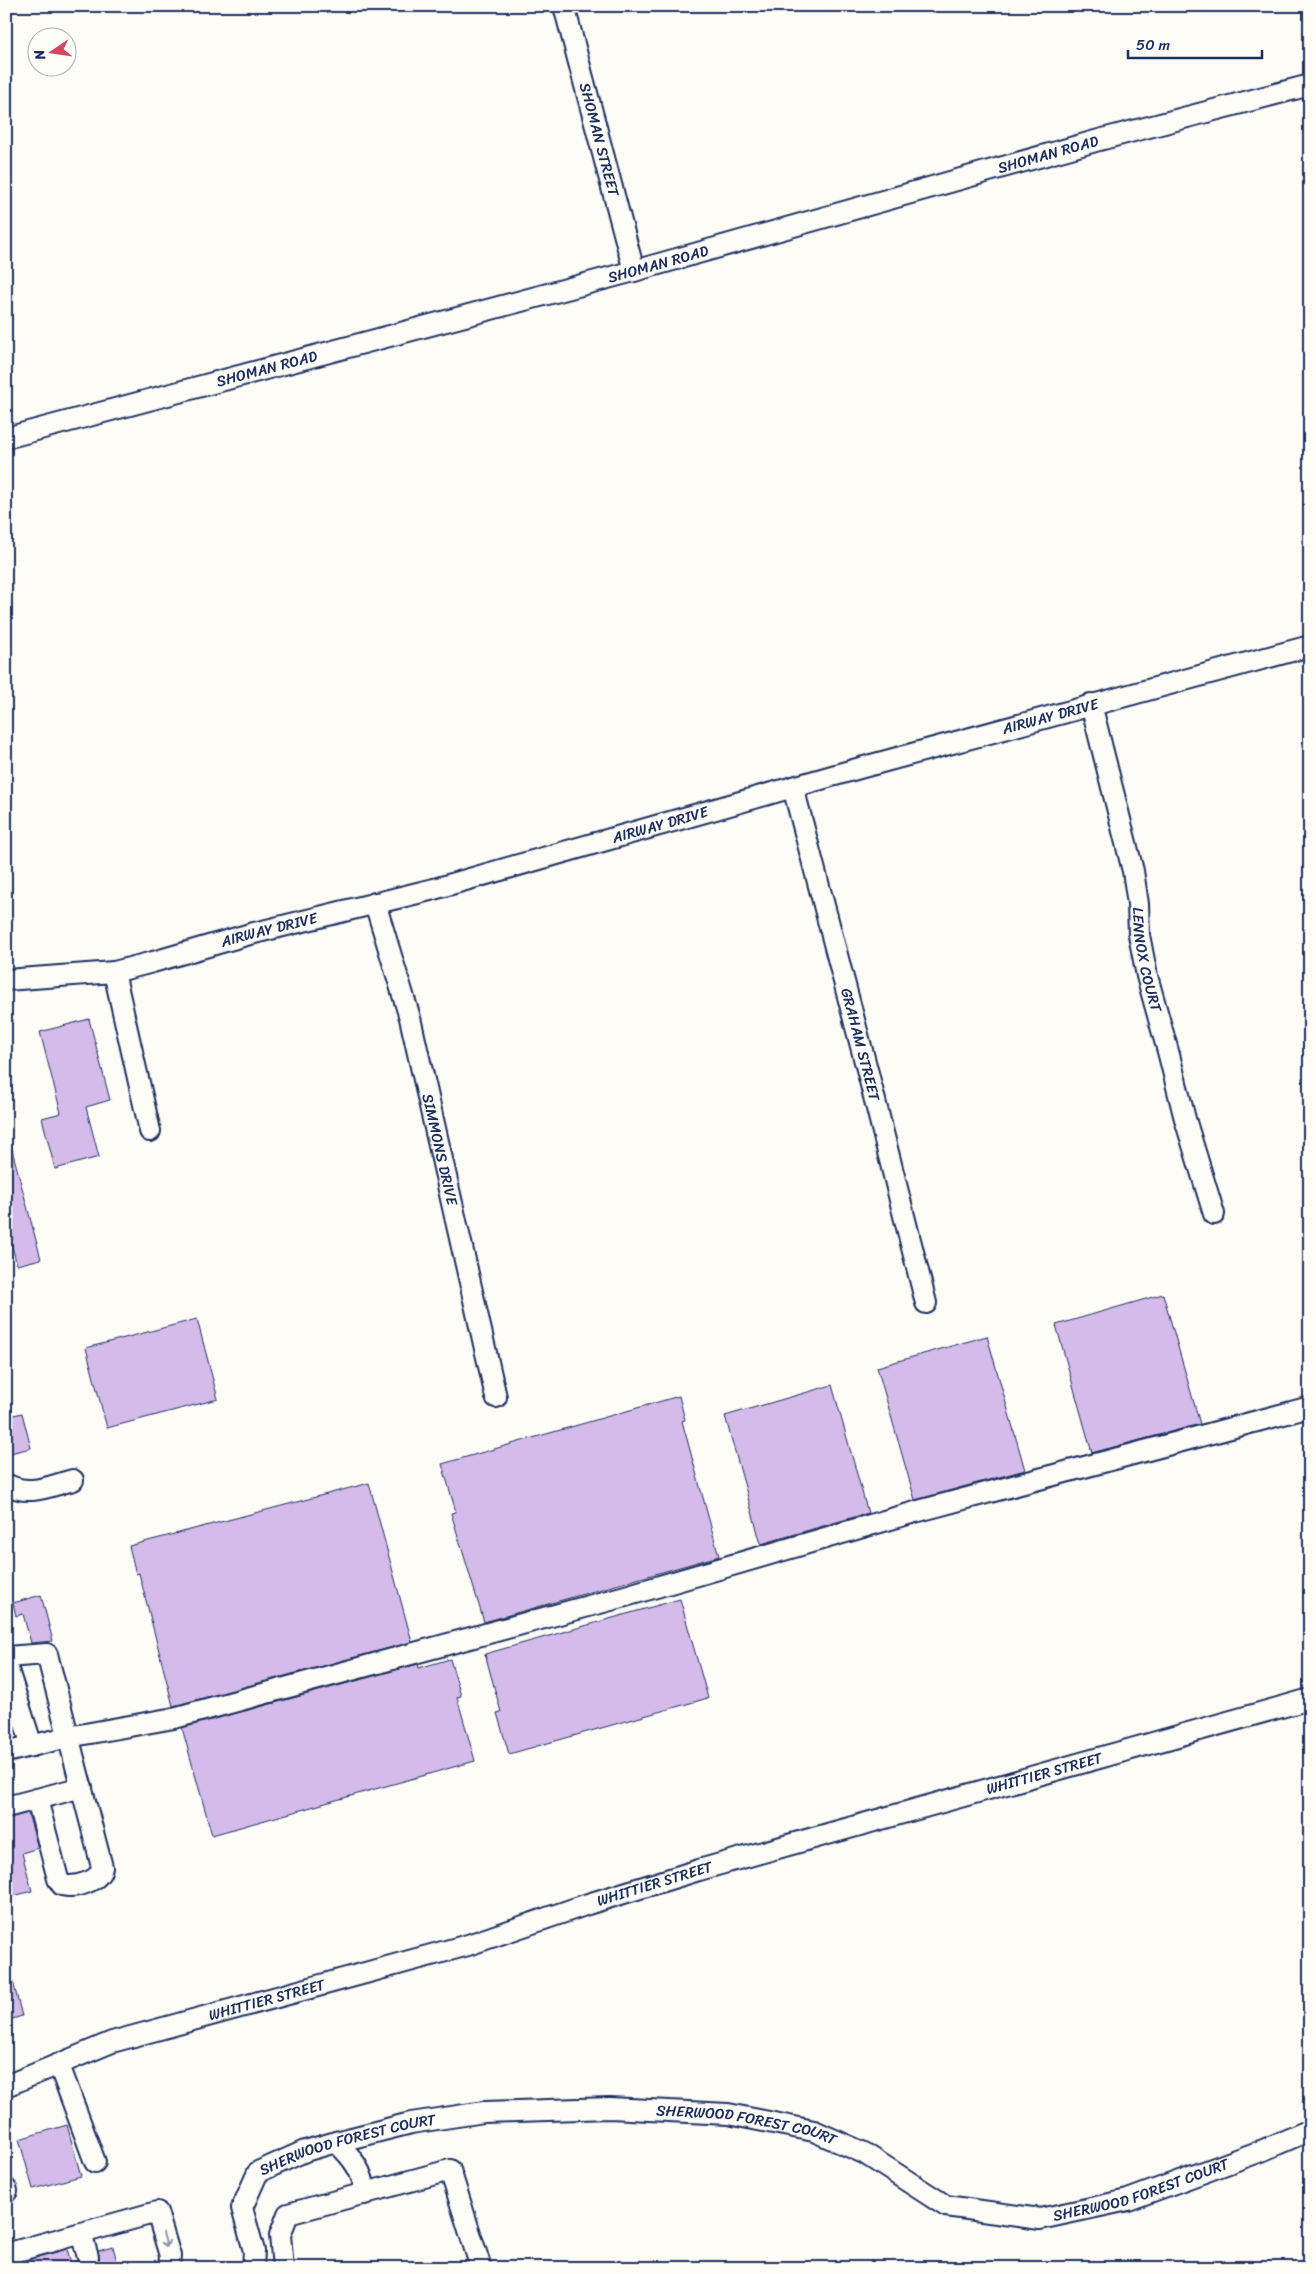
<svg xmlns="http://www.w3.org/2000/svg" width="1316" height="2274" viewBox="0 0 1316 2274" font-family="Sriracha,sans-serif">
  <rect width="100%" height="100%" fill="#fdfcf7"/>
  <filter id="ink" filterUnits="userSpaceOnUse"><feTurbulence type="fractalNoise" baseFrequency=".02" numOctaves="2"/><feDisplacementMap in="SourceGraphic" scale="10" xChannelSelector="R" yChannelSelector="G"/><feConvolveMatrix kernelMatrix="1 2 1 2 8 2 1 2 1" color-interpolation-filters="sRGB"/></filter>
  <g filter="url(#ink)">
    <!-- building -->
    <path fill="#d4bbea" stroke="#1b2f5e" d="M89,1019L110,1100L86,1107L99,1157L55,1169L42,1118L61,1113L40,1032Z
      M6,1146H11L41,1259L17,1265L6,1224Z
      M1163,1294L1200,1424L1092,1453L1056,1325Z
      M197,1319L218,1399L107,1428L86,1348Z
      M987,1336L1025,1470L915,1500L877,1367Z
      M832,1385L868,1513L761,1544L725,1416Z
      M679,1396L685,1420L682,1421L719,1556L484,1622L451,1513L456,1512L442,1464Z
      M22,1413L31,1448L6,1454V1417Z
      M369,1483L412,1642L173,1706L139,1573L136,1574L129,1546Z
      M41,1595L53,1641L31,1643L23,1614L16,1616L13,1603Z
      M680,1599L708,1698L509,1754L497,1713L501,1712L485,1654Z
      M450,1659L461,1696L457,1697L475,1761L212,1835L182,1728L418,1664L419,1668Z
      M28,1813L38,1848L22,1853L32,1891L6,1898V1819Z
      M11,1974L22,2016L6,2021V1975Z
      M67,2125L81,2176L33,2189L19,2139Z
      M113,2247L119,2268H93L99,2260L98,2251Z
      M67,2249L71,2263L77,2261L84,2268H14V2264Z"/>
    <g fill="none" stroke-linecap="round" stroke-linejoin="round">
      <defs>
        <g id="minor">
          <path id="s1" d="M564,6L634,271"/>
          <path id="s2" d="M6,438L634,271L1099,140L1310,85"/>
          <path id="s3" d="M1091,704L1133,871L1138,904L1139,935L1147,976L1169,1055L1185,1119L1214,1214"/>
          <path id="s4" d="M793,787L868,1073L926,1303"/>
          <path id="s5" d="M375,903L410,1018L496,1397"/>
          <path d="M114,972L150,1131"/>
          <path id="s6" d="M6,980L114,972L153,962L250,934L434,889L860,768L1310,646"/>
          <path d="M6,1484C29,1497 49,1486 73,1480"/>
          <path d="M6,1657L47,1654L102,1867C100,1882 75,1888 62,1885L58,1879L37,1799L6,1807"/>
          <path d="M6,1664L32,1746"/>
          <path d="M6,1752L68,1737L174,1718L622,1597L915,1512L1310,1407"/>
          <path d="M37,1799L82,1787"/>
          <path d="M59,2065L95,2162"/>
          <path id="s7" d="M6,2086L112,2042L468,1945L588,1904L699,1870L1310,1699"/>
          <path d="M336,2142C352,2157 364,2172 365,2194"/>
          <path d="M6,2189L7,2191"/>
          <path d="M81,2233L88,2257"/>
          <path d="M6,2254L157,2212L170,2256L169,2268"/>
          <path id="s8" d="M253,2268L254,2251L242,2208L258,2172L305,2151L336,2142L411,2123L484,2112L610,2108L728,2114L814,2131L864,2153L946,2206L1040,2219L1128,2200L1261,2151L1310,2130"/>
          <path d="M283,2268L280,2235L288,2214L450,2170L481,2268"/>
        </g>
      </defs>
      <!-- minor casing -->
      <use href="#minor" stroke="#1b2f5e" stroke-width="24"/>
      <!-- minor -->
      <use href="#minor" stroke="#fdfcf7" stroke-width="20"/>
    </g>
    <!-- one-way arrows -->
    <defs><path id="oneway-shaft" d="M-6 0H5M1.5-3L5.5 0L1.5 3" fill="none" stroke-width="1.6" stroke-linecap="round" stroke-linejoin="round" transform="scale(1.25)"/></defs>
    <use stroke="#8c96aa" href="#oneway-shaft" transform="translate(165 2240) rotate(74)"/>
  </g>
  <g text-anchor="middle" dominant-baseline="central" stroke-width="4.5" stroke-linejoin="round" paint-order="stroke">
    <!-- street labels -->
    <g font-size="15" fill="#1b2f5e" stroke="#fdfcf7">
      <text stroke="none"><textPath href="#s1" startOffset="138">SHOMAN STREET</textPath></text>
      <text stroke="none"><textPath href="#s2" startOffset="1080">SHOMAN ROAD</textPath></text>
      <text stroke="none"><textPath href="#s2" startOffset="675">SHOMAN ROAD</textPath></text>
      <text stroke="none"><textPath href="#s2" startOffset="270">SHOMAN ROAD</textPath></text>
      <text stroke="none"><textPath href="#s6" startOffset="1079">AIRWAY DRIVE</textPath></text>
      <text stroke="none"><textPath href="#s6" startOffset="674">AIRWAY DRIVE</textPath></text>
      <text stroke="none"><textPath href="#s6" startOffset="269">AIRWAY DRIVE</textPath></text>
      <text stroke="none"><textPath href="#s3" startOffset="262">LENNOX COURT</textPath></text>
      <text stroke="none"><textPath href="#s4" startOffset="266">GRAHAM STREET</textPath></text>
      <text stroke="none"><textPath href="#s5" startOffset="255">SIMMONS DRIVE</textPath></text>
      <text stroke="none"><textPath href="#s7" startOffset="1085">WHITTIER STREET</textPath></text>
      <text stroke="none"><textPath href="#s7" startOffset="680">WHITTIER STREET</textPath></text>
      <text stroke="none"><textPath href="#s7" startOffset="275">WHITTIER STREET</textPath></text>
      <text stroke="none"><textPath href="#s8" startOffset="600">SHERWOOD FOREST COURT</textPath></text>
      <text stroke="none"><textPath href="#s8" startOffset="195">SHERWOOD FOREST COURT</textPath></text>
      <text stroke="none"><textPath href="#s8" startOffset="1020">SHERWOOD FOREST COURT</textPath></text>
    </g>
  </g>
  <!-- margin -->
  <rect width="1316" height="2274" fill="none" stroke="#fdfcf7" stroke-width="25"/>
  <rect x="12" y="12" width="1291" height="2249" fill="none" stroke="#1b2f5e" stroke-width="2" filter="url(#ink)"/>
  <!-- north arrow -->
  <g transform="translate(52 52) rotate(257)"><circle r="24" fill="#fdfcf7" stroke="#a3aaba"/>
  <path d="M0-4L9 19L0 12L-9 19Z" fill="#d1495b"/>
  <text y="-8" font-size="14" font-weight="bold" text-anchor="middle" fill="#1b2f5e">N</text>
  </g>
  <!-- scale -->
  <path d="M1128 50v8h134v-8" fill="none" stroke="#1b2f5e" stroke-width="2.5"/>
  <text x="1136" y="50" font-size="15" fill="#1b2f5e" stroke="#fdfcf7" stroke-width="4" paint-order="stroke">50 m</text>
</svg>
